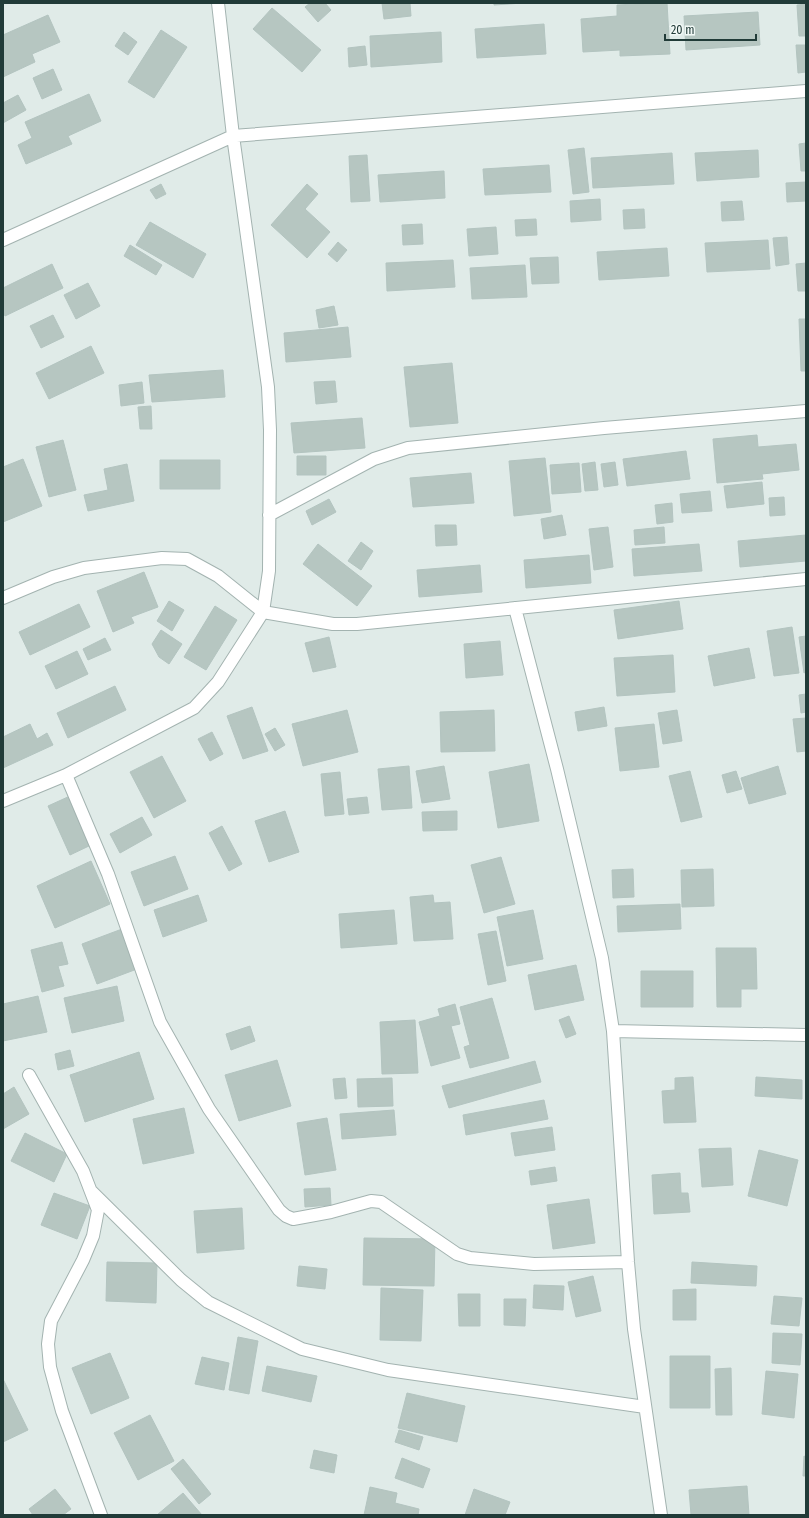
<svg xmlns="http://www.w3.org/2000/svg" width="809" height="1518" viewBox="0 0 809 1518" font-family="'Fira Sans Condensed',sans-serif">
  <rect width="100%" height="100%" fill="#e0ebe8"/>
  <!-- building -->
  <path fill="#b6c6c1" stroke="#b3c4c0" d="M310,3H325L331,10L318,22L305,7Z
    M382,3H410L411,16L384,19Z
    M494,3H523L494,5Z
    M653,3H667L670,54L620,56V50L583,52L581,19L617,16V5Z
    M806,4V36H799L797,5Z
    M272,8L321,50L302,72L253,29Z
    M758,12L760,45L686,50L684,16Z
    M48,15L60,42L32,54L35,62L3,77V35Z
    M544,24L546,54L477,58L475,29Z
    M161,30L187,47L154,98L128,82Z
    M124,32L137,42L128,55L115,46Z
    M441,32L442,62L371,67L370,36Z
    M796,45H806V72L798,73Z
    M365,46L367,65L349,67L348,48Z
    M53,69L62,90L42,99L33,78Z
    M89,94L101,121L68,136L72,144L26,164L18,145L32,138L25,122Z
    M18,95L26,110L3,123V103Z
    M806,143V171H801L799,144Z
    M584,148L589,192L573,194L568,150Z
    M758,150L759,177L697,181L695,153Z
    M672,153L674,184L593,188L591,158Z
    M367,155L370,201L351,202L349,156Z
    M549,165L551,192L485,195L483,169Z
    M444,171L445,198L380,202L378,175Z
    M806,182V201L787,202L786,183Z
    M161,184L166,194L156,199L150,190Z
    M307,184L318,194L305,209L330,232L307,258L271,225Z
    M600,199L601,220L571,222L570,201Z
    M742,201L744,220L722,221L721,202Z
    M644,209L645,228L624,229L623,210Z
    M536,219L537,235L516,236L515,220Z
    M150,222L206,254L193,278L136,245Z
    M422,224L423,244L403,245L402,225Z
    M496,227L498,254L469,256L467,229Z
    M787,237L789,264L776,266L773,238Z
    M768,240L770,269L707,272L705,243Z
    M338,242L347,250L337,262L328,254Z
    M130,245L162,265L156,275L124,256Z
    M667,248L669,276L599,280L597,252Z
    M558,257L559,283L532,284L530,258Z
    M453,260L455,287L387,291L386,263Z
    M806,263V291H798L796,264Z
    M52,264L63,288L5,316L3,312V288Z
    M525,265L527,297L472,299L470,268Z
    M88,283L100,306L76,319L64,295Z
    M334,306L338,325L319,328L316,310Z
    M53,315L64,337L41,348L30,326Z
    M799,319H806V371H801Z
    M348,327L351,357L286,362L284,333Z
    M91,346L104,373L49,399L36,373Z
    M452,363L458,423L410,427L404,367Z
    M223,370L225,397L152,402L149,375Z
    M335,381L337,402L316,404L314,382Z
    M142,382L144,403L121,406L119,385Z
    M151,406L152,429H140L138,407Z
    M362,418L365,448L294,453L291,423Z
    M757,435L758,447L796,444L799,470L762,474L763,479L717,483L713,439Z
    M63,440L76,490L49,497L36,447Z
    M686,451L690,479L627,486L623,459Z
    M297,456H326V475H297Z
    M545,458L551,512L514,516L509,461Z
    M23,459L42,506L3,522V467Z
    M160,460H220V489H160Z
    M595,462L598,490L585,491L582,464Z
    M615,462L618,485L604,487L601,464Z
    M579,463L581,492L552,494L550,465Z
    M127,464L134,501L88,511L84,495L108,490L104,469Z
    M471,473L474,503L413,507L410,478Z
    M762,482L764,504L727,508L724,486Z
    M710,491L712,511L682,513L680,494Z
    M784,497L785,515L770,516L769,498Z
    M329,499L336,512L312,525L306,511Z
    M672,503L673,522L657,524L655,505Z
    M562,515L566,535L544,539L541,519Z
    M435,525H456L457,545L436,546Z
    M608,527L613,567L594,570L589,529Z
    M664,527L665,543L635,545L634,530Z
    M806,535V561L740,567L738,541Z
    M361,542L373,551L361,570L348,561Z
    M318,544L372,586L357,606L303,564Z
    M699,544L702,571L634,576L632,549Z
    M589,555L591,583L526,588L524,560Z
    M480,565L482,592L419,597L417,570Z
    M144,572L158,607L131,617L134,623L113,632L97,591Z
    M169,601L184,610L172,631L157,621Z
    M679,601L683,629L618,639L614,610Z
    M79,604L90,627L30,655L19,632Z
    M215,606L237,620L206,670L184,657Z
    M792,627L799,673L774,676L767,631Z
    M161,630L182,644L169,664L159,657L152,644Z
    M806,636V672L804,673L799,637Z
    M329,637L336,667L313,672L305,643Z
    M105,638L111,650L88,660L83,649Z
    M500,641L503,675L466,678L464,644Z
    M749,648L755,678L714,686L708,656Z
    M77,651L88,674L56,689L45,666Z
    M673,655L675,692L617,696L614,658Z
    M115,686L126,710L68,738L57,713Z
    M806,694V712L801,713L799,695Z
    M252,707L268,751L243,759L227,716Z
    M604,707L607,726L578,731L575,712Z
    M347,710L358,752L303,766L292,724Z
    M494,710L495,751L441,752L440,712Z
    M677,710L682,741L663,744L658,713Z
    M806,718V751L797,752L793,719Z
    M30,724L37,739L47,733L53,745L3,768V737Z
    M654,724L659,767L620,771L615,728Z
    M275,728L285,745L275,751L265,734Z
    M212,732L223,754L210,761L198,739Z
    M162,756L186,801L154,818L130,772Z
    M529,764L539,821L498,828L489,772Z
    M409,766L412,808L382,810L378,769Z
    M444,766L450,799L422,803L416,771Z
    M778,766L786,794L749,804L741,778Z
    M690,771L702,817L681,822L669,776Z
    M736,771L742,789L727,793L722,775Z
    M340,772L344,814L325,816L321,774Z
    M70,796L91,845L70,855L48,806Z
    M367,797L369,813L349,815L347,799Z
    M285,811L299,852L269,862L255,821Z
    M457,811V830L423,831L422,812Z
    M142,817L152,835L120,853L110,834Z
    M222,826L242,864L229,871L209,833Z
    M175,856L188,889L144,906L131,872Z
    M501,857L515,904L484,913L471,865Z
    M91,861L110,904L55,928L37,886Z
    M633,869L634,897L613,898L612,870Z
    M713,869L714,906L682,907L681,870Z
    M198,895L207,921L163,937L154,910Z
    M433,895L434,903L450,902L453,939L414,941L410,897Z
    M680,904L681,929L618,932L617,906Z
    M394,910L397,944L341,948L339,914Z
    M533,910L543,959L507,966L497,917Z
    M122,929L137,969L97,984L82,944Z
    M496,931L506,981L488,985L478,934Z
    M62,942L68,964L58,966L64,986L42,992L31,950Z
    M716,948H756L757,989H741V1007H717Z
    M576,965L584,1000L535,1010L528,975Z
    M641,971H693V1007H641Z
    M117,986L124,1021L72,1033L64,998Z
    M38,996L47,1032L3,1041V1004Z
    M492,998L509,1058L470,1068L464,1047L470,1045L460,1007Z
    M455,1004L460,1024L451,1026L460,1058L431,1066L419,1022L440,1016L438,1009Z
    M569,1016L576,1034L566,1038L559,1020Z
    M415,1020L418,1073L382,1074L380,1022Z
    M250,1026L255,1041L231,1050L226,1034Z
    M70,1050L74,1066L58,1070L55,1054Z
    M139,1052L154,1099L85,1122L70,1075Z
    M277,1060L291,1106L239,1121L225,1075Z
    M535,1061L541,1082L449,1108L442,1086Z
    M693,1077L696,1122L664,1123L662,1091L675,1090V1078Z
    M756,1077L802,1080V1099L755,1096Z
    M345,1078L347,1098L335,1099L333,1079Z
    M392,1078L393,1106L358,1107L357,1079Z
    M14,1087L29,1114L3,1129V1094Z
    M544,1100L548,1119L466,1135L463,1115Z
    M184,1108L194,1153L143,1164L133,1119Z
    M394,1110L396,1135L342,1139L340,1114Z
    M327,1118L336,1170L305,1175L297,1123Z
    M552,1127L555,1150L515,1156L511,1133Z
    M25,1133L67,1154L54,1182L11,1161Z
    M731,1148L733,1185L702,1187L699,1149Z
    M759,1150L798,1160L787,1206L748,1196Z
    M555,1167L557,1181L531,1185L529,1171Z
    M680,1173L681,1193H688L690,1212L654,1214L652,1175Z
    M330,1188L331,1205L305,1207L304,1189Z
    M54,1193L90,1206L77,1239L41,1225Z
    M589,1199L595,1243L553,1249L547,1205Z
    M242,1208L244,1249L197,1253L194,1211Z
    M364,1238L435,1239L434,1286L363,1285Z
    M107,1262L157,1263L156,1303L106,1301Z
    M692,1262L757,1266L756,1286L691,1283Z
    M299,1266L327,1269L325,1289L297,1286Z
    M593,1276L601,1311L576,1317L568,1282Z
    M534,1285L564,1286L563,1310L533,1308Z
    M381,1288L423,1290L421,1341L380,1340Z
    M696,1289V1320H673V1290Z
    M458,1294H480V1326H459Z
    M774,1296L802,1298L799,1326L771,1324Z
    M504,1299H526L525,1326L504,1325Z
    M773,1333L802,1334L800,1365L772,1363Z
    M238,1337L258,1341L249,1394L229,1390Z
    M110,1353L129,1398L91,1414L72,1368Z
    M670,1356H710V1408H670Z
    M202,1357L229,1363L224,1390L195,1384Z
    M267,1366L317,1376L311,1402L262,1391Z
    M731,1368L732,1415H716L715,1369Z
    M766,1371L798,1374L794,1418L762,1414Z
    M3,1379L28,1430L3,1442Z
    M407,1393L465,1406L457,1442L398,1428Z
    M150,1415L174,1461L138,1480L114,1433Z
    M399,1430L423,1437L419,1450L395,1442Z
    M314,1450L337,1455L334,1473L310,1468Z
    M804,1456L806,1457V1476H803Z
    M402,1458L430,1469L423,1488L395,1478Z
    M183,1459L211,1494L199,1504L171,1469Z
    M747,1486L749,1515H691L689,1490Z
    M370,1487L397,1493L395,1503L419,1509L418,1515H364Z
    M55,1489L71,1509L63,1515H33L29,1509Z
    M474,1489L510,1502L505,1515H465Z
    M183,1493L202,1515H157Z"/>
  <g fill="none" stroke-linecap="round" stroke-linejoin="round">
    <defs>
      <path id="street" d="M3,240L233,136L806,91
        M269,515L374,459L408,448L604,428L806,411
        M3,598L53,577L84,568L162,558L187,559L218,576L263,612L333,624H357L806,579
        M515,608L557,769L602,958L613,1031L628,1262L634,1329L661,1515
        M66,775L108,874L160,1022L209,1109L279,1210L286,1216L293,1219L331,1212L371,1201L381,1202L457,1254L470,1258L534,1264L628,1262
        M3,801L66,775L194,708L218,682L263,612L269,571L270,430L268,387L233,136L218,3
        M613,1031L806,1035
        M29,1075L83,1171L98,1210L93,1236L83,1260L51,1321L48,1344L50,1367L62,1411L101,1515
        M91,1191L181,1280L208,1302L302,1349L388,1370L645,1407"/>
    </defs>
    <!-- street casing -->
    <use href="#street" stroke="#a3b3b0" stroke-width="14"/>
    <!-- street -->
    <use href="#street" stroke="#fff" stroke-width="12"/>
  </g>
  <!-- border -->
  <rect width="809" height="1518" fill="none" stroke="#213b38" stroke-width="8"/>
  <!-- scale -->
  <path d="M665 34v6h91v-6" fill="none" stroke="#213b38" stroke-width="2"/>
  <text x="671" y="34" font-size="12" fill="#213b38" stroke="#f1f8f5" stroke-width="3" paint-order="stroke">20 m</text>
</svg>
